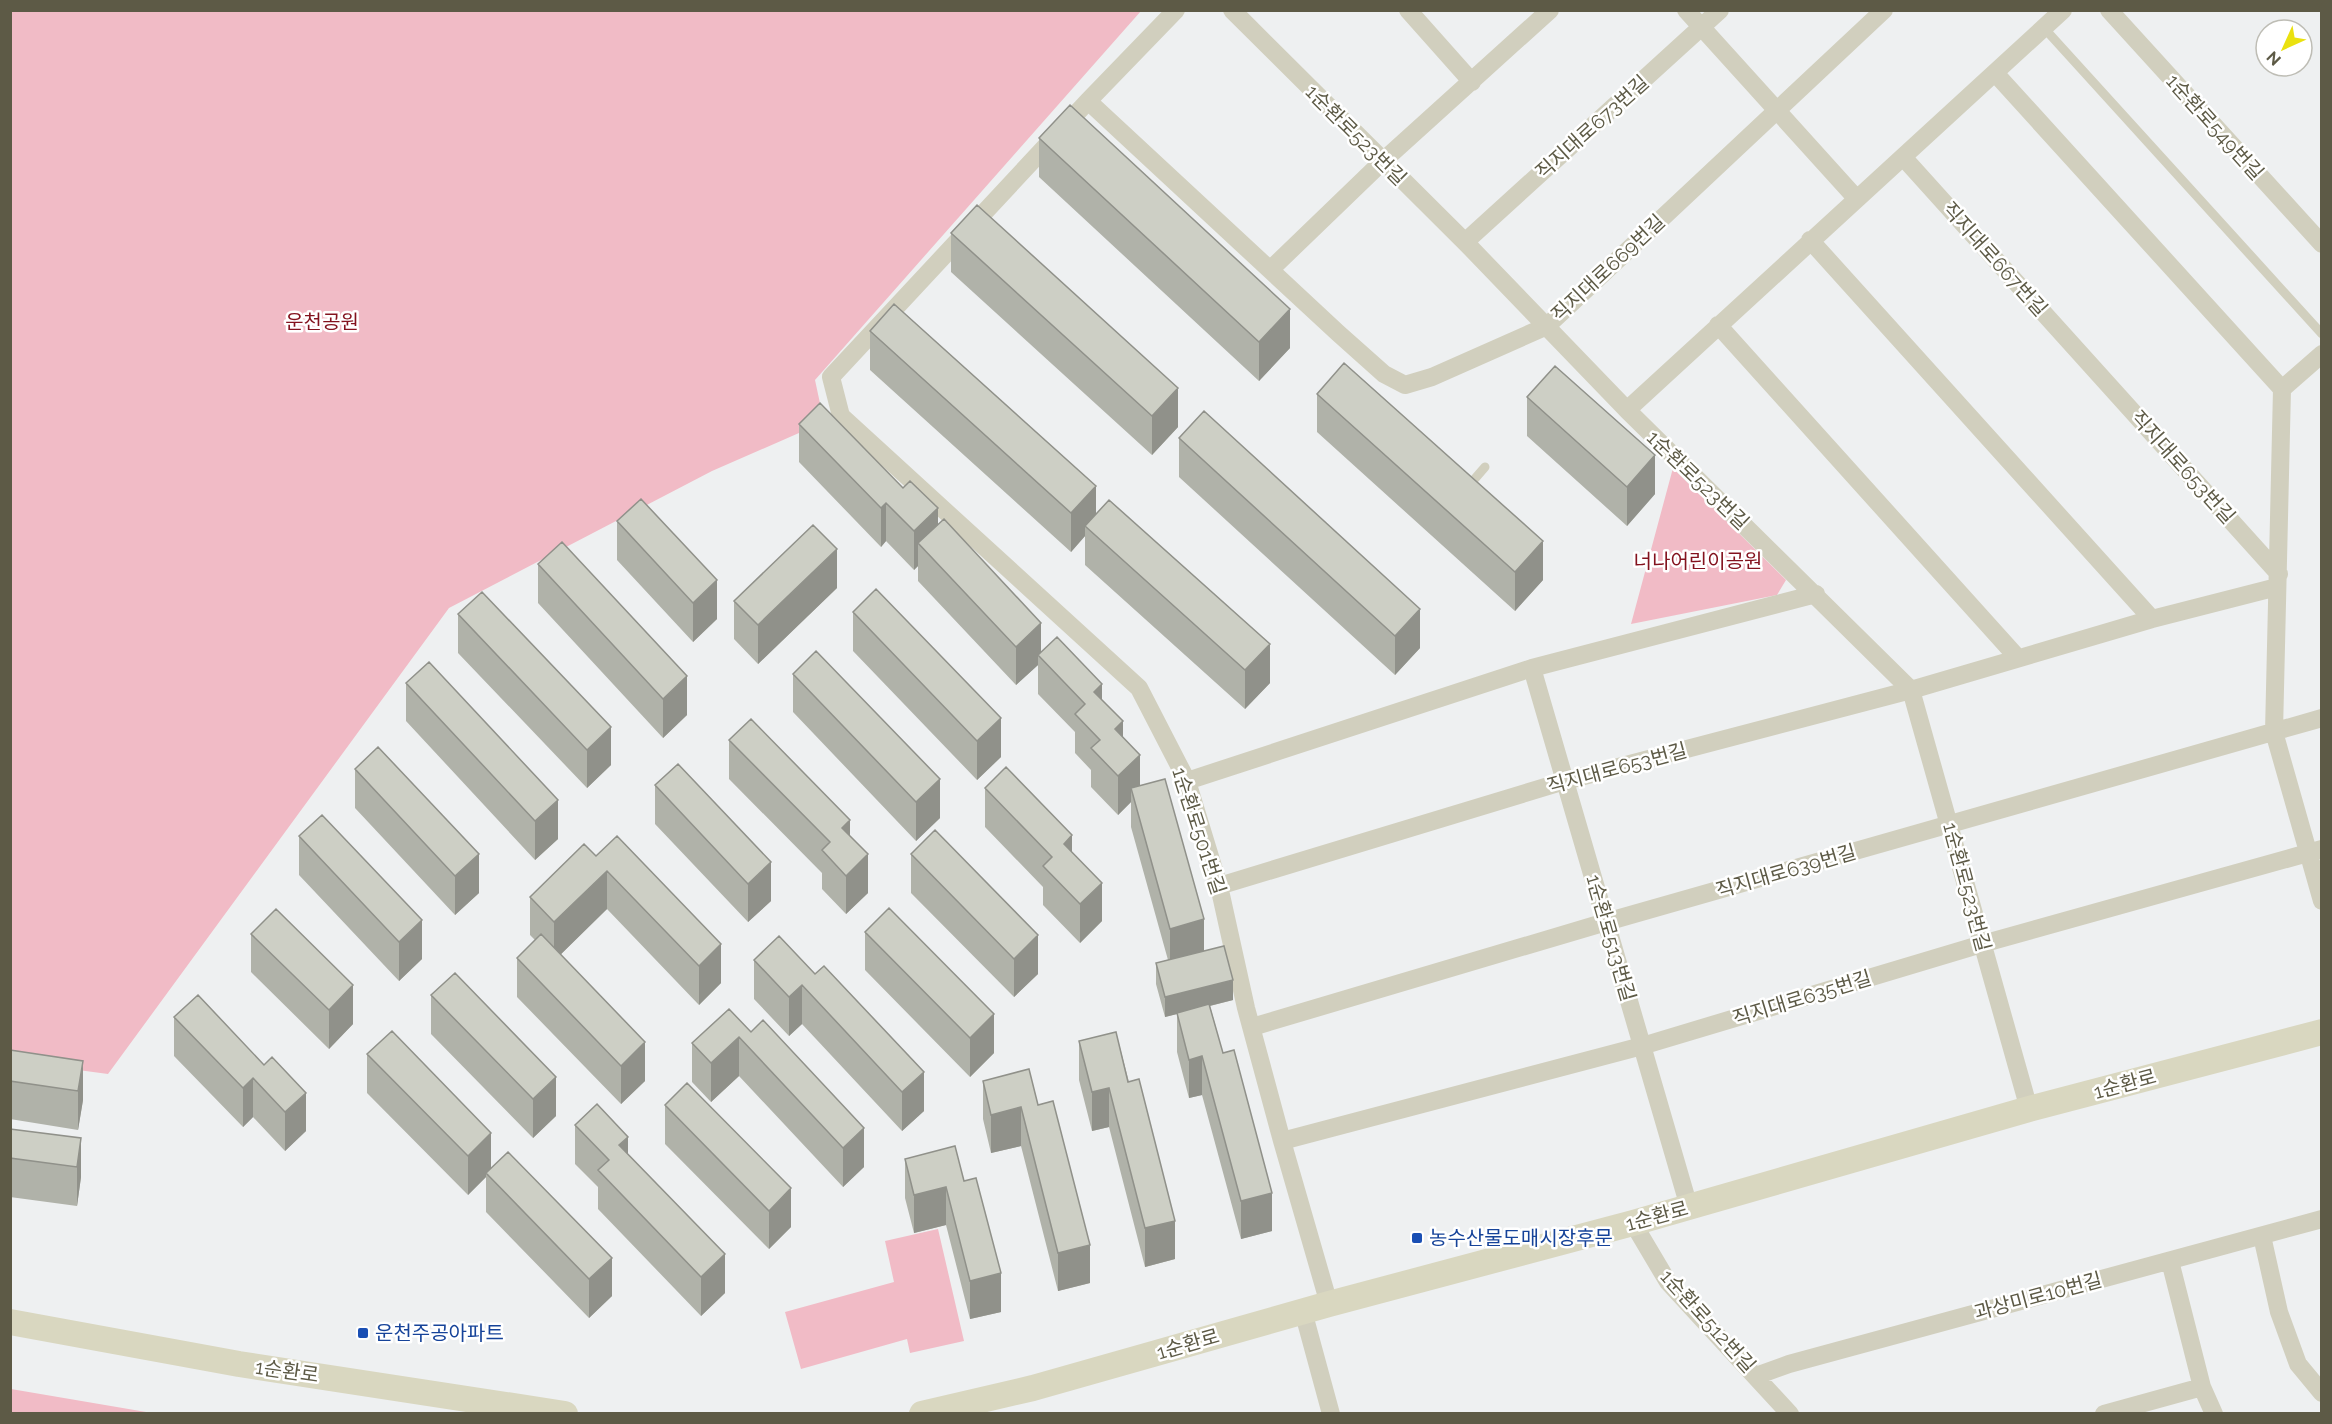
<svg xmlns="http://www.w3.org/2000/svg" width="2332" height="1424" viewBox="0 0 2332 1424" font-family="Raleway,'Noto Sans KR',sans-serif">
  <rect width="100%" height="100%" fill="#eef0f1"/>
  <!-- green -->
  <path fill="#f1bbc6" d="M10,11H1141L815,380L824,422L712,471L449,608L108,1074L11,1061Z
    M1673,468L1786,580L1777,595L1631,624Z
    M938,1229L964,1341L910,1353L907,1339L801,1369L785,1312L894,1282L885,1241Z
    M11,1389L152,1413H11Z"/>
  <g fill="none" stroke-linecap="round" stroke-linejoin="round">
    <!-- lane -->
    <path stroke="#d1cfbe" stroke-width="9" d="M2044,28L2322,334
      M1472,482L1485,467"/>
    <!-- street -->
    <path stroke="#d1cfbe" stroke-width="18" d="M1176,10L1088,101L831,377L841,416L1139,688L1187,781L1219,886L1246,1008L1282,1141L1329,1304
      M1232,10L1465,242L1627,410L1911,690L2029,1109
      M1408,10L1472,82
      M1686,10L1856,198
      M2109,10L2322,244
      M1995,73L2282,389
      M1088,101L1338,333L1384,374L1405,385L1432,377L1547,326L1884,10
      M1903,157L2279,574
      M1810,240L2152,619
      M1465,242L1720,10
      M1271,269L1383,161L1550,10
      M1718,325L2017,657
      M2322,354L2282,389L2274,732L2322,901
      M1627,410L2063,10
      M1532,668L1689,1207
      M1187,781L1532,668L1816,594
      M1219,886L1565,781L1911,690L2152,619L2277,587
      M1252,1027L1606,922L2322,718
      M1282,1141L1642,1046L1982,944L2322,849
      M1633,1223L1668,1282L1790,1414
      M2262,1236L2279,1312L2298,1364L2322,1393
      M2170,1261L2202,1387L2214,1414
      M1303,1311L1331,1414
      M1756,1376L1789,1364L2322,1219
      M2104,1414L2202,1387"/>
    <!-- secondary -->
    <path stroke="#d9d7c0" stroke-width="26" d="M10,1322L239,1364L565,1414
      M922,1414L1033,1388L1329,1304L1633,1223L2029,1109L2322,1032"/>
  </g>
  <!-- wall -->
  <path fill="#b0b2a9" d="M1039,138L1290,348L1259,381L1039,177Z
    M951,233L1178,427L1152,455L951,272Z
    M870,331L1096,514L1270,683L1245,709L1085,565V536L1071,552L870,370Z
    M1317,394L1543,580L1515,611L1317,432Z
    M1527,397L1655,494L1627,526L1527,436Z
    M799,424L938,525L1041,652L1102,701L1123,737L1140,786L1204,951L1233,1000L1210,1006L1272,1231L1241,1239L1202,1095L1189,1098L1177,1052V1014L1165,1017L1156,984V963L1168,960L1131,827V802L1118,815L1091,787V770L1075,753V732L1038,694V665L1016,685L918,581V566L914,570L886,541L881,547L799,462Z
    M1179,438L1420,648L1395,675L1179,477Z
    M617,521L717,619L693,642L617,560Z
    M538,564L687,715L663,738L538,603Z
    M837,588L758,664L734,639V601Z
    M853,612L1001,757L977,780L853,651Z
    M458,614L611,765L587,788L458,653Z
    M793,674L940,818L916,841L793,712Z
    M406,683L558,839L535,860L406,721Z
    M729,740L850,837L868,893L846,914L822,889V873L729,779Z
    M355,769L479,893L455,915L355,808Z
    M655,785L771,901L748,922L655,824Z
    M985,788L1072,852L1102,921L1080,943L1043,905V887L985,827Z
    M299,836L422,959L399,981L299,875Z
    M584,844L721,983L699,1005L607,909L560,955L645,1081L621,1104L517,997V958L535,940L530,935V897Z
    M911,854L1038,974L1014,997L911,893Z
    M865,932L994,1053L970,1077L865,970Z
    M251,934L353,1024L329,1049L251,972Z
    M779,936L924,1111L902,1131L802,1024L789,1036L754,999V960Z
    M198,995L306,1131L285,1151L253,1117L243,1127L174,1056V1017Z
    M431,995L556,1116L533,1138L431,1034Z
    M729,1009L864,1167L843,1187L739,1076L711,1102L692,1082V1043Z
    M1116,1032L1175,1259L1145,1267L1109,1127L1092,1131L1079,1080V1041Z
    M10,1050L83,1061V1100L78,1130L10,1119Z
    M367,1054L491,1169L612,1296L589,1318L486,1212V1177L468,1195L367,1093Z
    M983,1081L1038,1105L1090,1283L1058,1291L1021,1146L991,1153L983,1119Z
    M665,1105L791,1227L769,1249L665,1144Z
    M575,1125L628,1155L725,1293L701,1316L598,1209V1187L575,1164Z
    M10,1129L81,1138V1177L77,1206L10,1197Z
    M905,1159L964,1181L1001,1312L970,1319L946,1225L914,1233L905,1198Z"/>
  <!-- shaded-wall -->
  <path fill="#90918a" d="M1290,309V348L1259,381V342Z
    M1178,388V427L1152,455V416Z
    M1655,455V494L1627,526V487Z
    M1096,486V525L1085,526V536L1071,552V513Z
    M886,503V541L881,547V508Z
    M938,508V547L918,543V566L914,570V531Z
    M1543,541V580L1515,611V572Z
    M837,549V588L758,664V625Z
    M717,580V619L693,642V603Z
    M1420,609V648L1395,675V636Z
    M1041,623V658L1038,655V665L1016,685V647Z
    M1270,644V683L1245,709V670Z
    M687,676V715L663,738V699Z
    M1102,684V723L1094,692Z
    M1001,718V757L977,780V741Z
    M1123,721V760L1115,729Z
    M611,727V765L587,788V750Z
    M1140,755V794L1131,788V802L1118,815V776Z
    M940,779V818L916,841V802Z
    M558,800V839L535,860V821Z
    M850,820V859L842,828Z
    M1072,835V874L1064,844Z
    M479,854V893L455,915V876Z
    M868,854V893L846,914V876Z
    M771,862V901L748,922V884Z
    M607,871V909L554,961V922Z
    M1102,883V921L1080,943V904Z
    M1204,919V958L1170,967V929Z
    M422,920V959L399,981V942Z
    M1038,935V974L1014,997V959Z
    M721,944V983L699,1005V966Z
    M1233,980V1000L1165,1017V997Z
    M353,985V1024L329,1049V1010Z
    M802,985V1024L789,1036V997Z
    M994,1014V1053L970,1077V1038Z
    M739,1037V1076L711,1102V1063Z
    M645,1042V1081L621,1104V1066Z
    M1202,1056V1095L1189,1098V1060Z
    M83,1061V1100L78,1130V1091Z
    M924,1072V1111L902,1131V1092Z
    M556,1077V1116L533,1138V1099Z
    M253,1078V1117L243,1127V1088Z
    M1109,1088V1127L1092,1131V1092Z
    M306,1093V1131L285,1151V1112Z
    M1021,1107V1146L991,1153V1115Z
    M864,1128V1167L843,1187V1148Z
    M491,1133V1172L486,1173V1177L468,1195V1156Z
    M628,1137V1175L619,1145Z
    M81,1138V1177L77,1206V1167Z
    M946,1187V1225L914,1233V1195Z
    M791,1188V1227L769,1249V1211Z
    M1272,1193V1231L1241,1239V1201Z
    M1175,1221V1259L1145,1267V1228Z
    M1090,1245V1283L1058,1291V1253Z
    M725,1254V1293L701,1316V1277Z
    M612,1258V1296L589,1318V1279Z
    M1001,1273V1312L970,1319V1281Z"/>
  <!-- building -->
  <path fill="#cdcfc5" stroke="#90918a" stroke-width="1.5" d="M1070,105L1290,309L1259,342L1039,138Z
    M977,205L1178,388L1152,416L951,233Z
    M894,304L1096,486L1071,513L870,331Z
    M1344,363L1543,541L1515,572L1317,394Z
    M1555,366L1655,455L1627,487L1527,397Z
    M820,403L903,488L910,481L938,508L914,531L886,503L881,508L799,424Z
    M1204,411L1420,609L1395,636L1179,438Z
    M641,499L717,580L693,603L617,521Z
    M1109,500L1270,644L1245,670L1085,526Z
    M944,519L1041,623L1016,647L918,543Z
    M813,525L837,549L758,625L734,601Z
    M562,542L687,676L663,699L538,564Z
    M876,589L1001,718L977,741L853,612Z
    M482,592L611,727L587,750L458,614Z
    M1057,637L1102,684L1094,692L1123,721L1115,729L1140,755L1118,776L1091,748L1100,740L1075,714L1085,704L1038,655Z
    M816,651L940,779L916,802L793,674Z
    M429,662L558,800L535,821L406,683Z
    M751,719L850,820L842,828L868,854L846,876L822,850L830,842L729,740Z
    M378,747L479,854L455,876L355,769Z
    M678,764L771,862L748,884L655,785Z
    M1006,767L1072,835L1064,844L1102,883L1080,904L1043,866L1052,857L985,788Z
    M1165,779L1204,919L1170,929L1131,788Z
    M322,815L422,920L399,942L299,836Z
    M935,830L1038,935L1014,959L911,854Z
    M617,836L721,944L699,966L607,871L554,922L530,897L584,844L596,856Z
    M889,908L994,1014L970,1038L865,932Z
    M276,909L353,985L329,1010L251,934Z
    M541,934L645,1042L621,1066L517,958Z
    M779,936L815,974L824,966L924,1072L902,1092L802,985L789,997L754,960Z
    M1224,946L1233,980L1165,997L1156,963Z
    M455,973L556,1077L533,1099L431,995Z
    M198,995L264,1065L272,1057L306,1093L285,1112L253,1078L243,1088L174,1017Z
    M1209,1004L1223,1053L1234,1050L1272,1193L1241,1201L1202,1056L1189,1060L1177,1013Z
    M729,1009L751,1032L763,1020L864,1128L843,1148L739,1037L711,1063L692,1043Z
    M392,1031L491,1133L468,1156L367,1054Z
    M1116,1032L1128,1082L1139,1079L1175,1221L1145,1228L1109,1088L1092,1092L1079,1041Z
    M10,1050L83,1061L78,1091L10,1081Z
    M1029,1069L1038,1105L1053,1101L1090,1245L1058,1253L1021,1107L991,1115L983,1081Z
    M687,1083L791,1188L769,1211L665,1105Z
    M597,1104L628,1137L619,1145L725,1254L701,1277L598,1170L609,1160L575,1125Z
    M10,1129L81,1138L77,1167L10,1158Z
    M955,1146L964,1181L976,1178L1001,1273L970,1281L946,1187L914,1195L905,1159Z
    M508,1152L612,1258L589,1279L486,1173Z"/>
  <!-- markers -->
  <g fill="#1a4fb4" stroke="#fff" stroke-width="2">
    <rect x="1411" y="1232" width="12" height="12" rx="3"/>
    <rect x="357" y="1327" width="12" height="12" rx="3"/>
  </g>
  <g text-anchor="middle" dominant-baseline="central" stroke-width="5" stroke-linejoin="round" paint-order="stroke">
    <!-- street labels -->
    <g font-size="20" fill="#5d5a46" stroke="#fff">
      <text transform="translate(1592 127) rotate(-42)">직지대로673번길</text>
      <text transform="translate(2215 127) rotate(48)">1순환로549번길</text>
      <text transform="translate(1356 135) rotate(45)">1순환로523번길</text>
      <text transform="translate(1995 259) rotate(48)">직지대로667번길</text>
      <text transform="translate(1608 268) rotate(-43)">직지대로669번길</text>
      <text transform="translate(2183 467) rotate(48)">직지대로653번길</text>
      <text transform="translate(1698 480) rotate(44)">1순환로523번길</text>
      <text transform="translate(1617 768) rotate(-15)">직지대로653번길</text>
      <text transform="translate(1199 831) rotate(72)">1순환로501번길</text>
      <text transform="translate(1786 871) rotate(-16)">직지대로639번길</text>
      <text transform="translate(1967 887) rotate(75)">1순환로523번길</text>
      <text transform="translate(1611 938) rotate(74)">1순환로513번길</text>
      <text transform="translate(1802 998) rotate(-17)">직지대로635번길</text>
      <text transform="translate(2125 1084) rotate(-15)">1순환로</text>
      <text transform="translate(1657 1216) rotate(-15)">1순환로</text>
      <text transform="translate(2038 1296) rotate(-15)">과상미로10번길</text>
      <text transform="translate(1708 1321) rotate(48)">1순환로512번길</text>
      <text transform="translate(1188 1344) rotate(-16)">1순환로</text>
      <text transform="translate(287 1371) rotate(8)">1순환로</text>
    </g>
    <!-- park labels -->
    <g font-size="20" fill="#83121e" stroke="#fff">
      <text x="322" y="322">운천공원</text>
      <text x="1698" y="561">너나어린이공원</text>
    </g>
    <!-- transit labels -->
    <g font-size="20" fill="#164399" stroke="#fff" text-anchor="start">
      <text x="1429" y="1238">농수산물도매시장후문</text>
      <text x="375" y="1333">운천주공아파트</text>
    </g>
  </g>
  <!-- border -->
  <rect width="2332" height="1424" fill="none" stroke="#5d5a46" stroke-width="24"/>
  <!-- north arrow -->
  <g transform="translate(2284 48) rotate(225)"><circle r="28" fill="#ffffff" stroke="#bebdb5" stroke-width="1.5"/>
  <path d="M0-4.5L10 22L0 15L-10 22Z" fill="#eae110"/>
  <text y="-9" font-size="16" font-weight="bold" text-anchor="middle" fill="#5d5a46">N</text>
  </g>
</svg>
